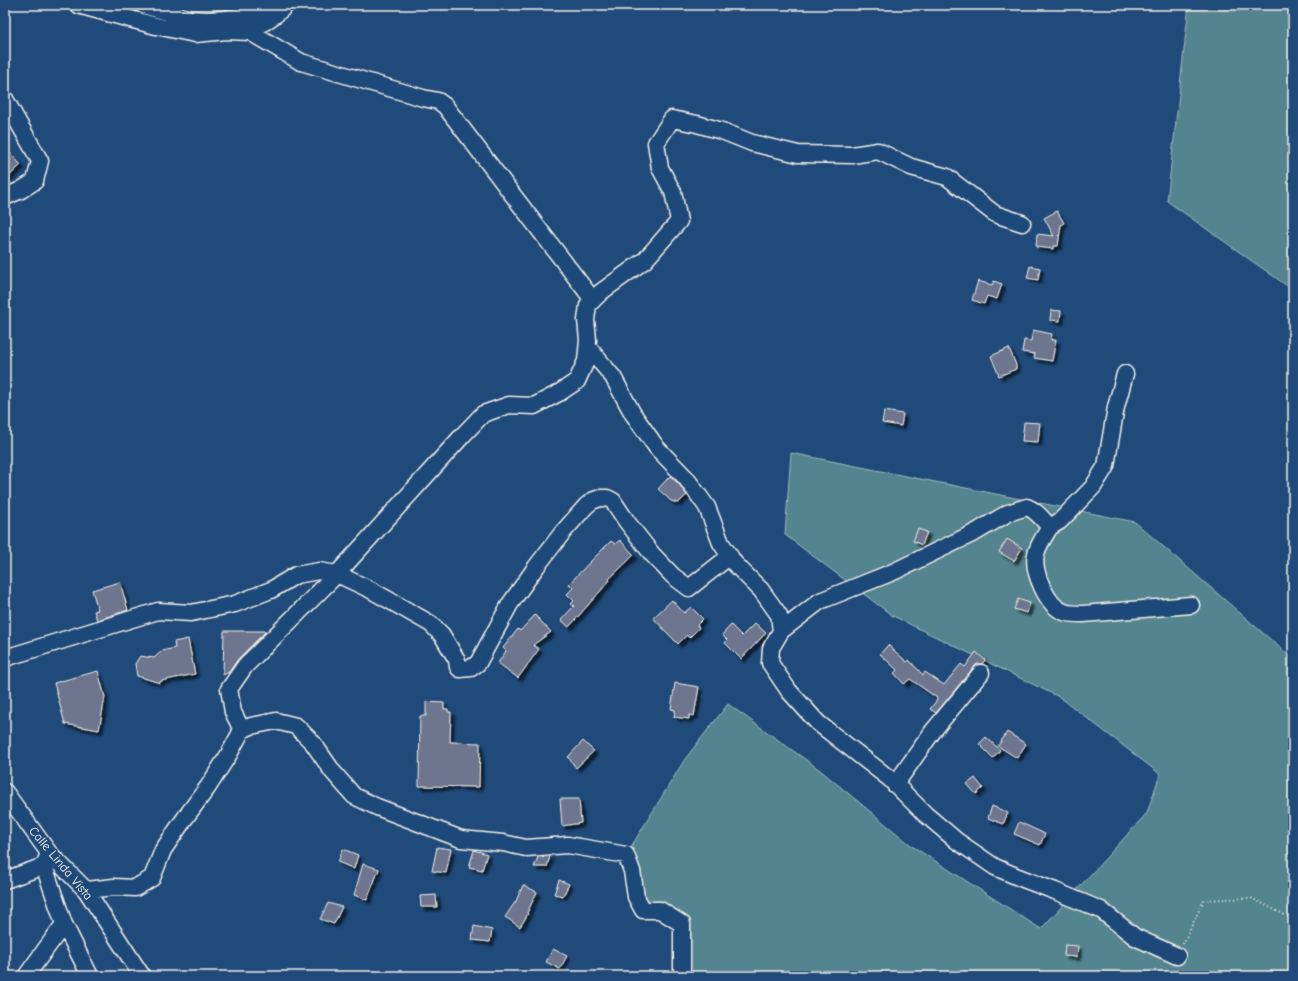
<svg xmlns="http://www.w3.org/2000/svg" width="1298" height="981" viewBox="0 0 1298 981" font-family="'Comic Neue',sans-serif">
  <defs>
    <filter id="shadow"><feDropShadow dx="3.5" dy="3.5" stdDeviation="1" flood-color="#0009"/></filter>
  </defs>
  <rect width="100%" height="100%" fill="#1f4a7a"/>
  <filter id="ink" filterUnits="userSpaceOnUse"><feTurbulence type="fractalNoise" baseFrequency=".025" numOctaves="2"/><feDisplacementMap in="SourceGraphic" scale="8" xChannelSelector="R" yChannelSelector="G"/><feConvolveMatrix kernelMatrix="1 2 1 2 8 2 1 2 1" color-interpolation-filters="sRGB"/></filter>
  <g filter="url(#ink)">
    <!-- green -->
    <path fill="#52848f" stroke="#a3babc" d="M1189,5H1293V290L1167,201Z
      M791,453L1135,522L1293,659V976H682V924L643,910L626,855L685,759L728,704L820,770L912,846L1041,929L1147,813L1160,774L1061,698L893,616L785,535Z"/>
    <!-- building -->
    <path fill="#6d758f" stroke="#f4f1e8" filter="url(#shadow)" d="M5,147L21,165L5,180Z
      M1057,211L1064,223L1061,225L1058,246H1053V249L1036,247L1037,234L1054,236L1044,218Z
      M1030,266L1040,268L1038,280L1027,278Z
      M978,281L992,285L994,281L1002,284L997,299L987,296L984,304L972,300Z
      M1051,310L1061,311L1060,321L1050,320Z
      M1033,330L1052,334L1051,340H1056L1052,361L1034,358L1035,354L1022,352L1024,340L1031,341Z
      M1009,348L1016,365V369L999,376L991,356Z
      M884,411L903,414L901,426L882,423Z
      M1024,422L1040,423L1038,442L1022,441Z
      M670,476L679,484L687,495L678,503L671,501L658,489Z
      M918,529L927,532L922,545L913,541Z
      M1007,539L1022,548L1014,561L999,552Z
      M620,540L634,555L609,579L610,580L569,627L561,620L574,606L571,604L574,601L567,594L573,588L569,584L587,565L611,541L615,544Z
      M120,582L128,610L97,620L94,611L98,610L92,590Z
      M1018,599L1030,603L1027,613L1014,609Z
      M672,600L684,613L691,607L703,619L697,625L699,628L689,638L687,635L678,644L653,618Z
      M535,615L551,632L533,645L539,649L518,678L498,663L506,651L503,648L518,629L520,631Z
      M755,623L766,633L741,659L725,643L727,640L722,635L731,625L742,636Z
      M224,631H266L238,659L229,672L223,675Z
      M188,639L195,674L161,681L160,683L137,676L135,664L140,656L154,658L162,651L175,648L174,642Z
      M888,645L907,662L909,660L923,675L925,672L944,685L961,664L965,667L976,652L985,660L982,664H977L974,667L936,713L930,709L937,700V698L910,679L904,684L894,673L897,670L880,654Z
      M98,671L105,697L99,730L65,724L54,683Z
      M675,683L699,687L694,716L689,715V719L674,717L675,710L671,709Z
      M426,702L444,703V709H448V712H451L450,742L480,743L479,787L419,786L420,716H426Z
      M1007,732L1026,744L1017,758L998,746Z
      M986,737L1000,750L993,758L979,744Z
      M583,741L594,751L576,768L568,757Z
      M975,778L983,788L976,794L967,784Z
      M560,799H579L581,823L562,826Z
      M992,806L1008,813L1003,824L988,818Z
      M1019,822L1045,834L1040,845L1014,834Z
      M437,847L451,849L446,873L432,871Z
      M343,849L358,855L354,869L338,862Z
      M474,850L487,854L482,870L469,867Z
      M550,856L547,867H534L538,857Z
      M363,864L379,869L367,900L354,895Z
      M559,880L569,884L563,896L554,894Z
      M523,885L537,892L527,913L528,914L520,927L505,917L516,901Z
      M436,895L437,907H421L420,896Z
      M328,903L342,907L334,924L320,919Z
      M474,926L492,930L490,942L472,940Z
      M1065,945L1078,946L1077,957L1064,956Z
      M553,949L567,956L560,969L546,962Z"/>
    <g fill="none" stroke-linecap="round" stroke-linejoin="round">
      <defs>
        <path id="minor" d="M78,5L156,26L195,34L227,31L250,32L275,15L286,5
          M143,5L191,19L208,20L223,19L253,15L267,5
          M250,32L301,62L423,98L438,101L445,106L593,300
          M5,99L40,161L35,181L21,190L5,197
          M588,347L613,377L633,414L657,448L686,478L707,507L721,543L735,564L761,590L779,615L781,631L771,648L770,663L789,691L818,723L890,779L925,814L957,841L995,867L1018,877L1055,891L1101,910L1135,937L1177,956
          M1050,527C1045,535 1038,545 1036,554C1032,571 1047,606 1064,612C1069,614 1077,614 1083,614L1191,605
          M781,631L820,601L893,572L976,532L1008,513L1027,507C1036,510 1043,520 1050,527L1060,521L1093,487L1106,466L1116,407L1125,374
          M5,658L158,611L191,613L235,604L271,590L296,575L319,571L337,574L371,590L431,624L442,635L457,660L458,667L460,669L471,668L478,663L510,604L536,567L563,532L586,506L592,501L600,498H607L613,501L627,522L652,554L673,576L689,588L730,556
          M242,730L251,726L276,721L296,726L313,743L333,772L354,796L377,807L461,839L503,843L526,848L568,845L626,855L632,871L636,897L643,910H660L682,924V976
          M895,785L933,731L981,673
          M5,792L49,853L86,890L142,976
          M49,853L44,866L64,924L90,976
          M5,880L44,866
          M86,890L114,887L135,888L152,878L163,850L185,818L208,787L229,754L242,730L233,712L229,689L245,666L337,574L463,435L483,414L509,405L534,406L559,393L577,381L586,361L588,340L586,320L588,305L601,292L645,260L679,221L673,192L660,168L656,143L672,119L697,124L722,131L752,143L798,154L852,155L878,151L911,167L947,177L995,214L1022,223
          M26,976L64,924"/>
      </defs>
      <!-- minor casing -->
      <use href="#minor" stroke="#f4f1e8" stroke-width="19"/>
      <!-- path -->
      <path stroke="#f4f1e8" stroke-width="2" stroke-dasharray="1 3" stroke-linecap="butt" d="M1183,944L1204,900L1251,898L1293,919"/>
      <!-- minor -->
      <use href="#minor" stroke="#1f4a7a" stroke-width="16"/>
    </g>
  </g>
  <g text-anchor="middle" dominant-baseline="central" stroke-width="3" stroke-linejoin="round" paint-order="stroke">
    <!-- street labels -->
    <g font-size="13" fill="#f4f1e8" stroke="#1f4a7a">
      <text transform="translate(61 863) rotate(50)">Calle Linda Vista</text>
    </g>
  </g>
  <!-- margin -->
  <rect width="1298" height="981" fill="none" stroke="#1f4a7a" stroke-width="20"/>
  <rect x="10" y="10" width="1278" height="961" fill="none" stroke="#f4f1e8" stroke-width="1.5" filter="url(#ink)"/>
</svg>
